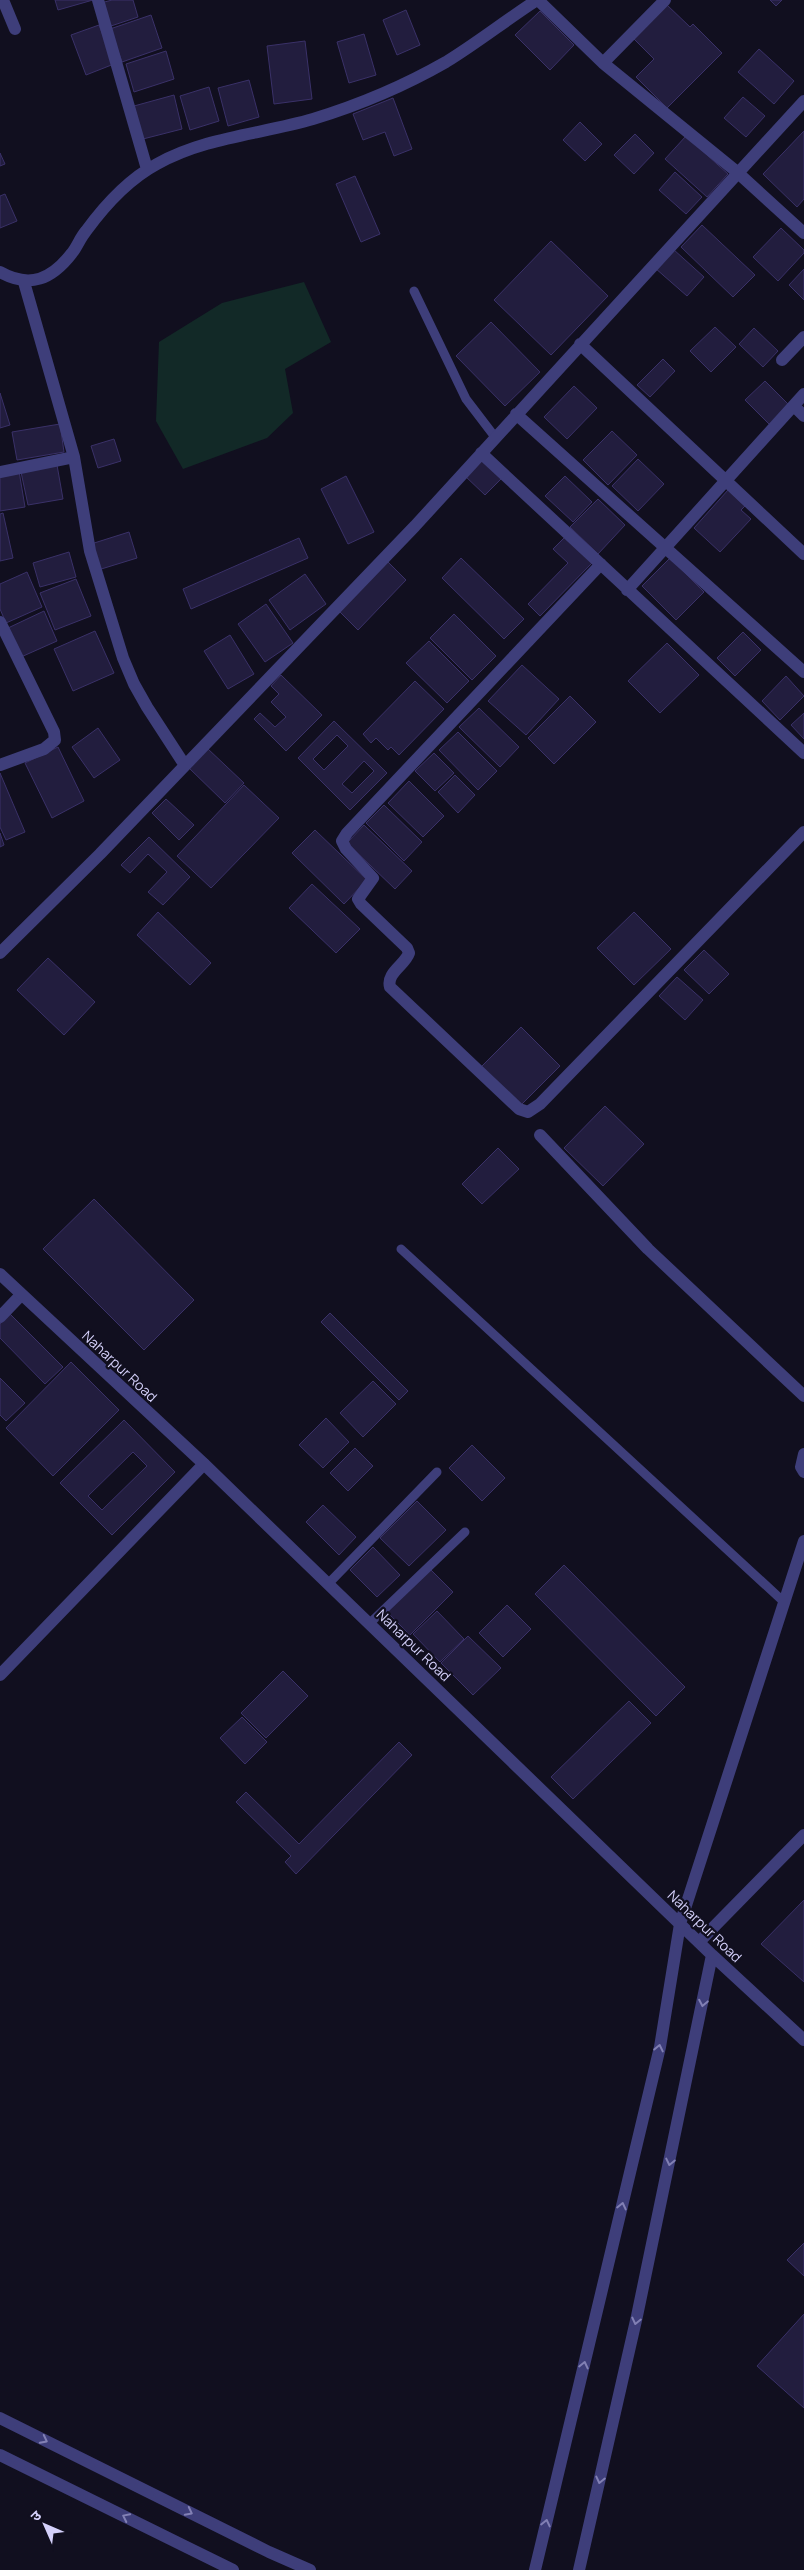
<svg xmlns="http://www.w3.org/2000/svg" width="804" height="2570" viewBox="0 0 804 2570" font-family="Manrope,'Noto Sans Devanagari',sans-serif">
  <rect width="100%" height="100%" fill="#110f1f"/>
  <!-- green -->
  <path fill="#122927" d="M304,282L331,342L285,369L293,413L267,438L183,469L156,421L159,342L222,303Z"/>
  <!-- building -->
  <path fill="#221d3e" stroke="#3a3168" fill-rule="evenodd" d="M55,0H93L58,10Z
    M112,0H133L138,17L108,27L101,3Z
    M770,0H782L776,6Z
    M666,4L690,27L693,24L722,53L667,108L636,77L654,59L633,38Z
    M406,10L420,45L397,55L383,20Z
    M540,11L574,45L550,70L515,35Z
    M151,15L162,48L122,62L110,29Z
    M99,25L114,64L86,75L71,35Z
    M364,34L376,75L349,83L337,42Z
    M305,41L312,99L274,104L267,46Z
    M759,49L794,81L774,104L738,72Z
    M166,51L174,79L134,92L126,64Z
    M249,80L259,117L228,126L218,88Z
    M209,87L219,121L190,130L180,96Z
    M174,95L182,129L143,139L134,106Z
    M743,97L765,116L746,137L724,118Z
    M393,98L412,149L394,156L385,132L363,140L353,114Z
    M580,122L602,144L585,161L563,140Z
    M804,131V199L797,207L763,174Z
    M635,134L654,153L634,174L614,155Z
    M686,136L728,174L707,197L665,159Z
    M0,153L5,164L0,166Z
    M675,172L702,197L686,214L659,190Z
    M355,176L380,234L361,242L336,184Z
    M5,194L17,221L0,228V196Z
    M702,225L755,275L733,297L681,247Z
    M781,228L804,250V253L778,281L753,257Z
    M551,241L608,296L551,355L494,300Z
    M673,249L704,277L687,296L655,268Z
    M804,269V300L789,285Z
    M491,322L540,372L505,406L456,356Z
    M715,327L736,347L711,372L690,351Z
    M754,328L778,351L763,367L739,344Z
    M663,359L675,371L650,397L637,385Z
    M765,381L790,406L770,425L745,400Z
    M574,386L597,408L567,439L544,417Z
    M0,393L10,425L0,428Z
    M60,424L64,452L17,460L12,432Z
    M612,431L637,455L608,485L583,460Z
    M114,439L121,461L98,468L91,446Z
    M482,456L503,477L485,495L464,475Z
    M638,459L664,484L638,511L612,486Z
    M57,465L63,499L28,505L21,472Z
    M19,471L25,507L0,511V475Z
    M346,476L374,532L348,544L321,489Z
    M565,476L592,502L573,522L545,496Z
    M728,490L745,506L741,510L751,519L720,552L694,528Z
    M598,499L625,525L598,554L570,527Z
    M3,513L13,558L0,561V514Z
    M129,532L137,558L98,570L91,544Z
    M565,537L592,563L540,616L528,604L568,563L553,549Z
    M299,538L308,558L191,609L183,589Z
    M69,552L76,577L40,587L33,563Z
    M461,558L524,619L504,639L442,578Z
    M670,558L704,592L676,620L642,586Z
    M387,561L406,580L358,630L338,610Z
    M27,572L42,607L6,623L0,609V584Z
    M305,574L326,604L290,630L269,600Z
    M76,579L91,616L55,630L40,593Z
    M266,604L293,643L265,662L238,624Z
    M44,611L57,641L21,657L8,628Z
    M454,614L496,656L472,680L430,638Z
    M95,631L114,673L73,691L54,649Z
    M743,632L761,650L735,676L717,658Z
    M230,635L254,674L228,689L204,651Z
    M429,641L469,681L447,703L406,663Z
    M667,643L699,675L660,713L628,681Z
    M522,665L559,699L526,735L488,701Z
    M281,675L322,715L286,751L254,719L260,713L275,727L286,717L271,702L279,694L271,686Z
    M786,676L804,696L780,720L762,701Z
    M415,681L444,709L399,755L391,747L388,750L376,738L371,743L363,734Z
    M570,696L596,722L554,764L528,738Z
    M479,708L519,747L500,767L459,727Z
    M804,713V739L791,725Z
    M334,721L387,773L350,810L298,758ZM337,735L348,746L324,770L313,759ZM364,761L374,771L352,793L342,784Z
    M98,728L120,760L94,778L72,747Z
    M458,732L497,771L478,790L439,750Z
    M58,747L84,801L52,818L25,763Z
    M207,748L244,783L225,803L188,767Z
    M434,753L454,773L435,791L415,771Z
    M0,773L25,832L6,840L0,827Z
    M455,775L475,795L458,813L438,792Z
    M409,781L444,816L423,837L388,803Z
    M244,785L279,818L211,888L177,856Z
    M166,799L194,825L179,840L152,813Z
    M384,805L422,842L404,861L366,823Z
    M364,825L412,871L395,889L347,843Z
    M315,830L367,880L344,904L292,853Z
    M0,833L4,845L0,847Z
    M149,837L190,877L163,905L148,892L167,872L148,854L130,873L121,865Z
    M312,884L360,929L336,953L289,908Z
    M158,912L211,963L190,985L137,935Z
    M634,912L671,949L634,985L597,948Z
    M704,950L729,974L709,994L684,970Z
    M48,958L95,1002L64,1035L17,990Z
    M677,977L703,1000L685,1020L659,996Z
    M521,1027L560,1066L520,1106L481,1067Z
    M605,1106L644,1144L603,1186L564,1148Z
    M498,1148L519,1169L482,1204L462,1184Z
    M94,1199L194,1300L144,1350L43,1249Z
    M330,1313L408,1391L399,1400L321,1322Z
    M10,1314L63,1367L45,1384L0,1338V1324Z
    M71,1362L119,1410L53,1476L6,1428Z
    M0,1378L25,1403L6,1421L0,1415Z
    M373,1381L396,1404L363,1437L340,1413Z
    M326,1418L349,1442L323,1468L299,1445Z
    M124,1420L175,1472L112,1535L60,1483ZM133,1452L147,1466L102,1510L88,1496Z
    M472,1445L505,1478L482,1501L449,1468Z
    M355,1448L373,1466L348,1491L330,1473Z
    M417,1501L446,1530L409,1566L380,1538Z
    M323,1505L356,1537L339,1555L306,1522Z
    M373,1547L400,1575L377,1597L350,1570Z
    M564,1565L685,1687L656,1716L535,1594Z
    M429,1568L453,1592L410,1635L386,1611Z
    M507,1605L531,1629L503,1657L479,1633Z
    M437,1611L464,1639L440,1662L413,1634Z
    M468,1636L501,1668L473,1695L441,1663Z
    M283,1671L308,1696L266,1738L241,1713Z
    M629,1701L651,1723L573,1799L551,1777Z
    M242,1717L267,1742L245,1764L220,1738Z
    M399,1742L412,1755L296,1874L285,1862L291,1856L236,1802L246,1792L299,1844Z
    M804,1900V1982L761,1944Z
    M804,2243V2276L787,2260Z
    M804,2314V2408L757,2366Z"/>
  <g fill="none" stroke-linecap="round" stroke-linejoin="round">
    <!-- service -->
    <path stroke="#3e3e7a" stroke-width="9" d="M414,291L466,399L495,437
      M401,1249L784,1602
      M328,1584L437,1472
      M370,1623L465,1532"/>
    <!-- minor -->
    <path stroke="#3e3e7a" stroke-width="12" d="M3,0L15,29
      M98,0L147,169
      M538,0L603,63
      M665,0L603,63L737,172L804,233
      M0,272C30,289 52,279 72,253C77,247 80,238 86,231C105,205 129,179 157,164C205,137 262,134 313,119C359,105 404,86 446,62C477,43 506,20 537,0
      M24,282L74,457L90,551L123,658L134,684L147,707L184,764
      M580,344L804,554
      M782,360L804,337
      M794,406L804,416
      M516,414L804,672
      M481,453L804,753
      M0,472L74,457
      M601,564L347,833L342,841L346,849L373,878L358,899L361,904L407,948L409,953C405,965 386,973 390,987L519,1109L528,1112L540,1104L804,832
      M627,590L804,394
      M0,622L54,732L55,740L44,749L0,765
      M0,953L100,854L415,526L804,101
      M540,1135L648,1249L804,1396
      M0,1317L21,1295
      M0,1675L204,1464
      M699,1942L804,1835"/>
    <!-- tertiary -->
    <path stroke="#3e3e7a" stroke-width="12" d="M0,1274L204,1464L712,1955L804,2040
      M804,1454L801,1467L804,1472
      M0,2418L269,2552L310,2570
      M0,2455L233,2570
      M535,2570L660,2047L680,1924L804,1541
      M579,2570L637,2316L712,1955"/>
  </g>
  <!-- one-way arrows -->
  <defs><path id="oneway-chevron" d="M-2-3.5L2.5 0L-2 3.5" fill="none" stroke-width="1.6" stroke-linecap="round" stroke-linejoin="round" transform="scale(1.25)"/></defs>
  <g stroke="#8280b4">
    <use href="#oneway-chevron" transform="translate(703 2003) rotate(101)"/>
    <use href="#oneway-chevron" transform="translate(659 2048) rotate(-78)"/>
    <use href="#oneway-chevron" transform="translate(670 2162) rotate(102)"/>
    <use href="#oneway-chevron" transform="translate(622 2206) rotate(-77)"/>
    <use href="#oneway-chevron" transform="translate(636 2321) rotate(103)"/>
    <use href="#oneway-chevron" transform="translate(584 2365) rotate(-77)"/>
    <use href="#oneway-chevron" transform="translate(44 2440) rotate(27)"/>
    <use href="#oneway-chevron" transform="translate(600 2480) rotate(103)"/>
    <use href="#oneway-chevron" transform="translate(189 2512) rotate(27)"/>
    <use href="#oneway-chevron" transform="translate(126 2517) rotate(-154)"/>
    <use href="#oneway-chevron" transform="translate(546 2523) rotate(-77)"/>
  </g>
  <g text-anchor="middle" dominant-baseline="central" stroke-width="4.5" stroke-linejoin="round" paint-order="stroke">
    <!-- street labels -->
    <g font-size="14" fill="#d5d1fb" stroke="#110f1f">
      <text transform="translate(120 1366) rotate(43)">Naharpur Road</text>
      <text transform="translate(414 1645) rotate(44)">Naharpur Road</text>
      <text transform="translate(705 1926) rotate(44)">Naharpur Road</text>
    </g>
  </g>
  <!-- north arrow -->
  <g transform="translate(45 2525) rotate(315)" stroke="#110f1f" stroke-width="4" paint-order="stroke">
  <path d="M0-4L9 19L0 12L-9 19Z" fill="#d5d1fb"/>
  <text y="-8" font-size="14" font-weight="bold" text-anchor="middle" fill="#d5d1fb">उ</text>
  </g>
</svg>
